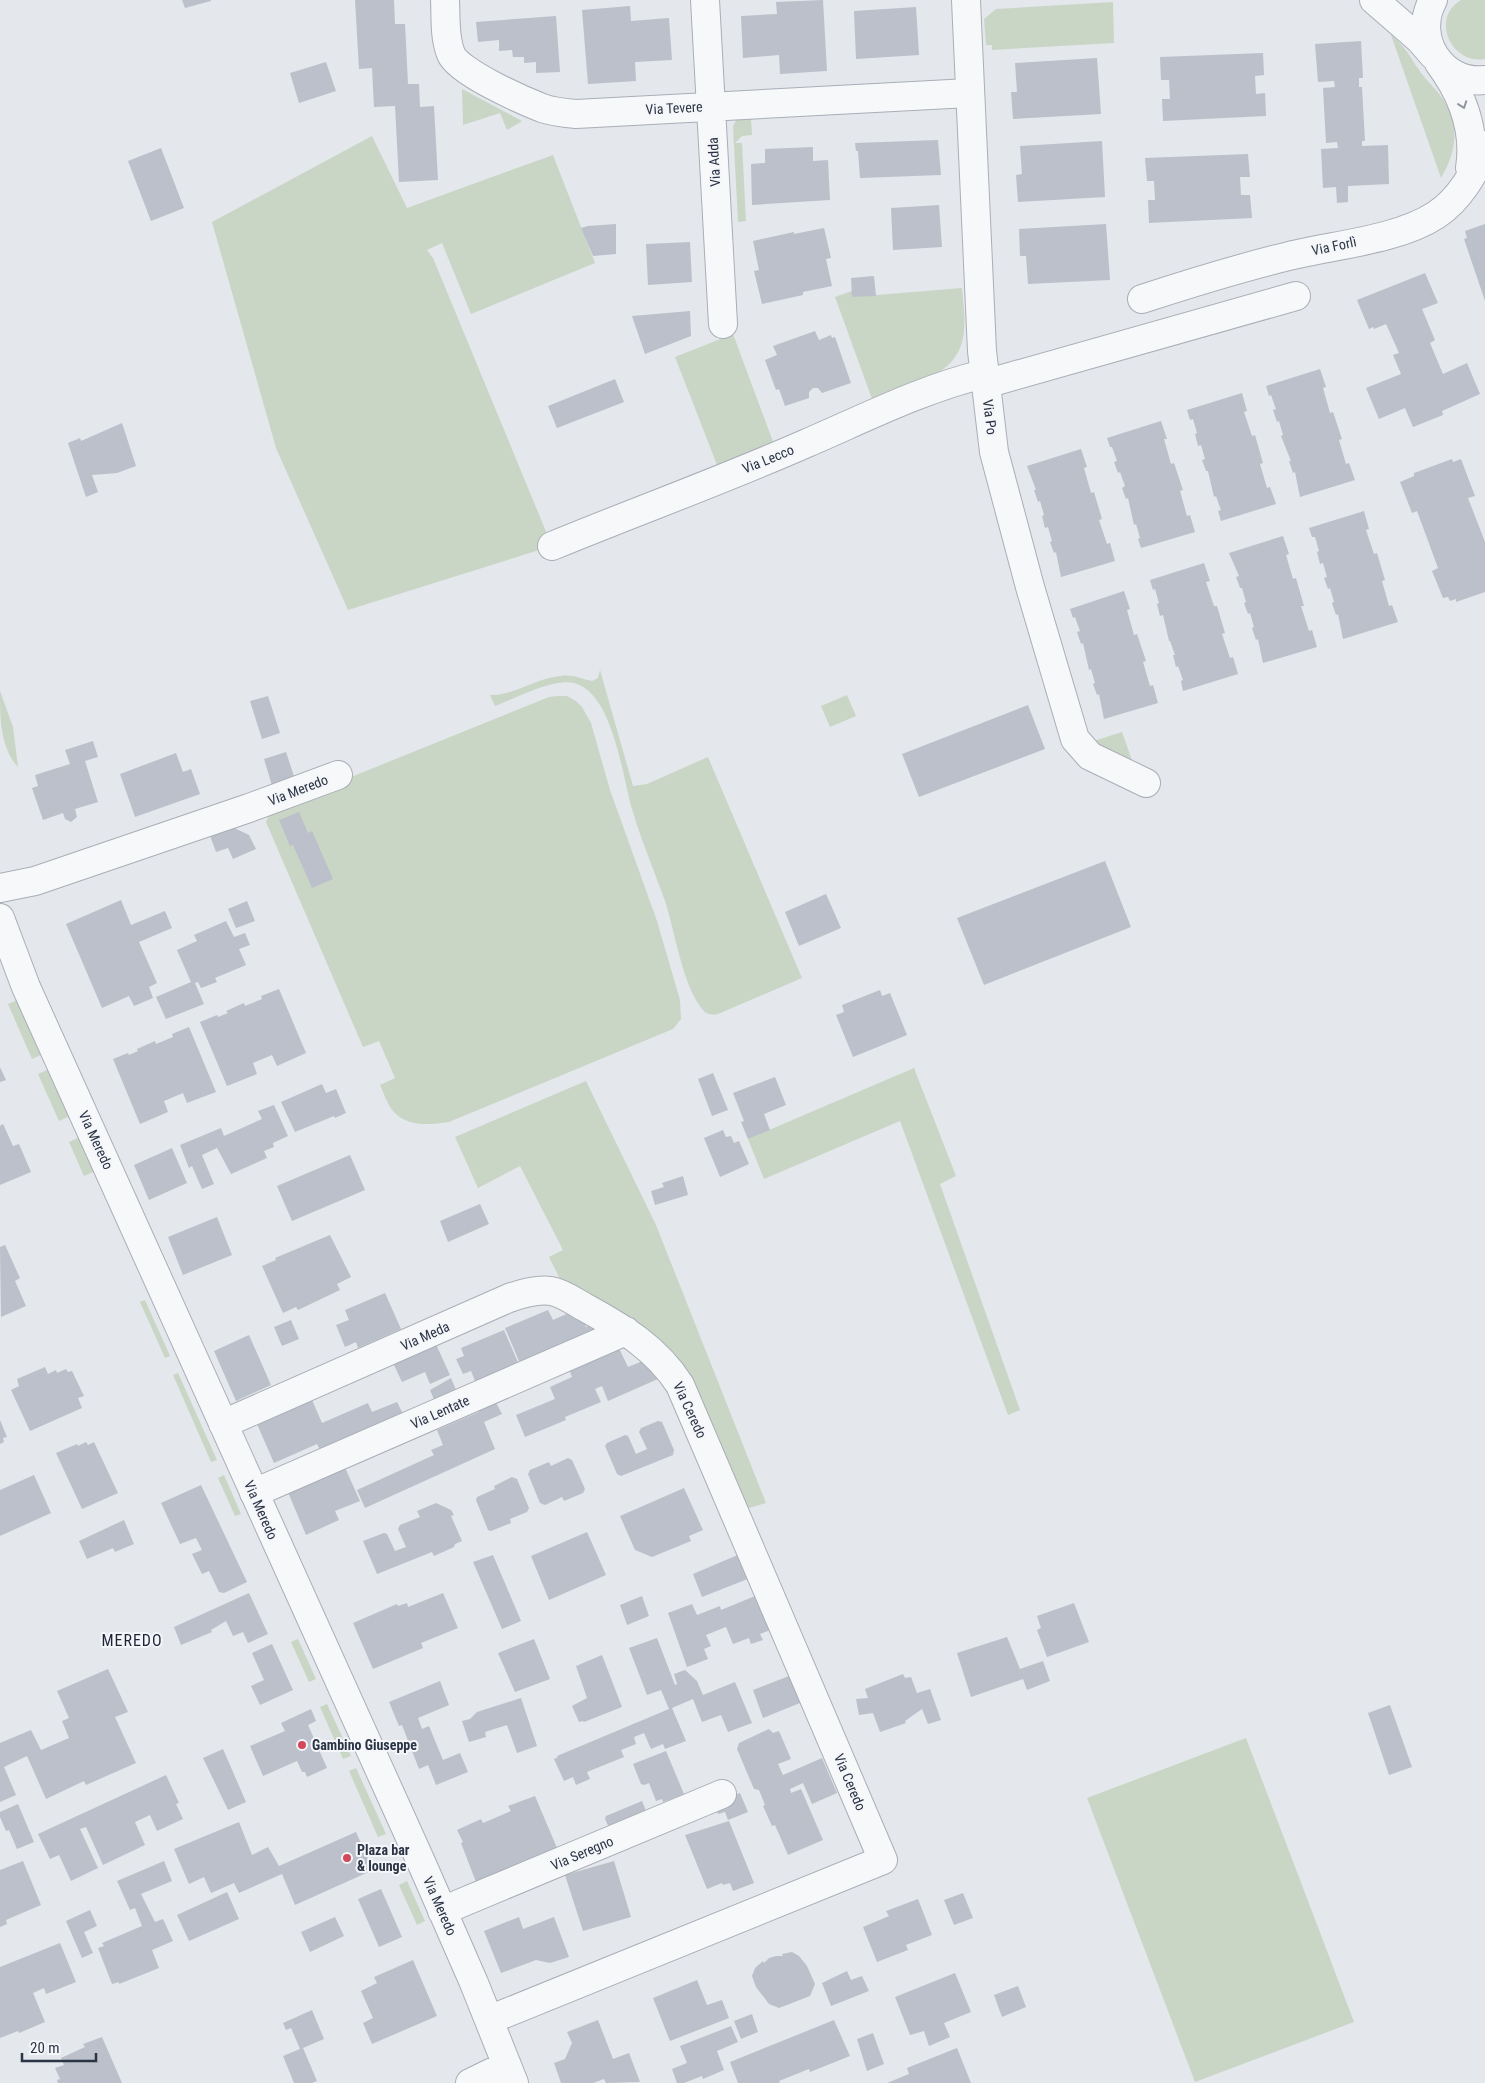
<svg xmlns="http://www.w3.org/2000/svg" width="1485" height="2083" viewBox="0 0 1485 2083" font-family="'Roboto Condensed',sans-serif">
  <rect width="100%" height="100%" fill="#e4e7ec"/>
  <!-- green -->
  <path fill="#c9d6c5" d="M1461,0H1485V59C1451,65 1430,18 1461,0Z
    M1113,2L1114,43L992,50V45H986L984,19L996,9Z
    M1391,35C1408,49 1410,58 1422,74C1428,82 1435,88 1440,95C1460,122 1458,150 1441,178Z
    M462,89L522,121L507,130L500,113L463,125Z
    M749,117L751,119L752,135L742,136L735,143H742L746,221L738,222L733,126L737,119Z
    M372,136L407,208L553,155L595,263L471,314L442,243L427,250L433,258L552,546L348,610L276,448L212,222Z
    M962,288C965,322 971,352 938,373L872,399L835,297L852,291L853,297Z
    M733,334L775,447L719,470L675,357Z
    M600,670L633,786L647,784L708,757L802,978L718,1014C712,1015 708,1015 704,1011C683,989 675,931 665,901C654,870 641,840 632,809C622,775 613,693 574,683C553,678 514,699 495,706L490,695C516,695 536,678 561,676C573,674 581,679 592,681L598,678Z
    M0,691L13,727L18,767C0,748 0,716 0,691Z
    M847,695L856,716L830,727L821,706Z
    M558,696H567L576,701L582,707L591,723L610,790L657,921L680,1000L681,1019L673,1029L449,1122C430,1125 406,1127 393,1111C387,1104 384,1093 380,1085L395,1078L379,1041L363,1047L266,822L272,809L549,697Z
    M1122,732L1134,766L1104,751L1094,741Z
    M18,1000L43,1054L32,1059L8,1004Z
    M914,1068L956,1176L940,1184L1020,1410L1008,1415L900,1121L764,1179L748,1139Z
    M49,1069L70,1116L59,1121L38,1074Z
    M586,1081L656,1225L766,1503L749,1508L701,1407L561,1281L549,1257L563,1250L520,1166L478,1188L455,1137Z
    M80,1137L95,1171L84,1176L69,1142Z
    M145,1300L170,1356L165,1358L140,1302Z
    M178,1373L217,1460L211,1462L173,1375Z
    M224,1475L241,1514L235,1516L218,1478Z
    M298,1639L316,1679L309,1682L291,1642Z
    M327,1704L351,1756L343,1759L320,1707Z
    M1246,1738L1354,2022L1195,2082L1087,1798Z
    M356,1768L386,1834L378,1837L349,1771Z
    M407,1881L425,1921L417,1925L399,1885Z"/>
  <!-- building -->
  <path fill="#bbc0ca" d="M182,0H211V1L185,8Z
    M355,0H394L395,24H405L408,84H419L420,107L434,106L438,180L399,182L395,106L374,107L372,68L359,69Z
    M823,0L827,71L780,74L779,55L743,58L741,16L777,14L776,2Z
    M630,6L631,21L669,18L672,60L635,62L636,81L588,84L582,10Z
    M916,7L919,55L856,59L854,11Z
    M556,16L560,72L536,73V62L524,63V57H513L512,50L499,51V40L478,42L476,22Z
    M1361,41L1363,78H1359V87H1362L1365,141H1362V146L1388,145L1389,184L1348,186V202L1337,203L1336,187L1323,188L1321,149L1338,148L1337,142L1326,143L1323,88L1335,87L1334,81L1318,82L1315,44Z
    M1263,53L1264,75L1255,76L1256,94L1265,93L1266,116L1163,121L1162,99H1170L1169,80H1161L1160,57Z
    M1097,58L1101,114L1013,119L1011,92H1017L1015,63Z
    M326,62L336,91L299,103L290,73Z
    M938,140L941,175L860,178L858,151H856L855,143Z
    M1102,141L1105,197L1018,202L1016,175L1022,174L1020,146Z
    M813,147V161L828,160L830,200L752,205L751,164L765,163V149Z
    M161,148L184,208L151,221L128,161Z
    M1248,154L1250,177H1240L1241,195H1250L1252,218L1149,223L1148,200H1155L1154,181H1147L1145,158Z
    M939,205L942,247L893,250L891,208Z
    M616,224V254L593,256L581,228L588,226Z
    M1106,224L1110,280L1028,284L1026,256H1020L1019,229Z
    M1485,224V301L1464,239L1467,238L1465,231Z
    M824,228L831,258L826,259L832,286L803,292V295L762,304L754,271L759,270L753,241L794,232V234Z
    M690,242L692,282L648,285L646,244Z
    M1425,273L1438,303L1422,309L1435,340L1430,343L1443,374L1467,363L1480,394L1442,411L1443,415L1413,427L1405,408L1379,419L1366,388L1401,374L1393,355L1399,353L1386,324L1374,329L1373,327L1369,329L1357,300Z
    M874,276L876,296L852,297L851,278Z
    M690,311L691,336L645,354L632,316Z
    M815,331L819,340L831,335L832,338L835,337L851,383L822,393L818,388H813L809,392V398L785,406L779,389L776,390L765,360L777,355L773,346Z
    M1320,369L1326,387L1323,388L1330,413L1333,412L1342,439L1339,440L1346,464L1349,463L1355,480L1300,497L1295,472L1293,473L1289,461H1291L1281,436L1283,435L1279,421L1277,422L1273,410L1276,409L1271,395L1269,396L1266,386Z
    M615,379L624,402L557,428L548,406Z
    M1242,393L1247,411L1244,412L1252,436L1255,435L1263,463L1260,464L1267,488L1270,487L1276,504L1221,521L1218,511L1221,510L1216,496L1214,497L1208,471H1206L1202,460L1205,459L1201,445L1198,446L1195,434L1197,433L1193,419L1190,420L1187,410Z
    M1161,421L1167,439H1164L1171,464L1174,463L1183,490L1180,491L1187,516L1190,515L1195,532L1141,548L1138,539L1140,538L1136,524L1134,525L1128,498L1126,499L1122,488L1125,486L1120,472L1118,473L1114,462L1117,461L1112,447H1110L1107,438Z
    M122,423L136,466L117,473L92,475L98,492L86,497L68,443L80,438L81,441Z
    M1081,449L1087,467L1084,468L1091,493L1094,492L1102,519L1099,520L1107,544L1110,543L1115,561L1061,577L1056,552L1054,553L1050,542L1052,541L1048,527L1045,528L1042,516L1044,515L1040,501L1038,502L1034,490H1036L1027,466Z
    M1452,459L1453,462L1461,459L1475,496L1468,498L1485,542V592L1456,602V599L1450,601L1448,597L1443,598L1432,571L1438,568L1417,511L1412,513L1400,482L1414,476V473Z
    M1364,511L1369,529L1366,530L1374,554L1377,553L1385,580L1382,581L1389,606L1392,605L1398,622L1343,639L1338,614L1336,615L1332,603L1334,602L1330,588L1328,589L1324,578L1327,577L1323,563L1320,564L1317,552L1319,551L1315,537H1312L1309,528Z
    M1283,536L1289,554L1286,555L1293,579L1296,578L1304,606H1301L1309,631L1312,630L1317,647L1263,663L1258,639L1256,640L1252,628L1254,627L1250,613L1248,614L1244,603L1246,602L1242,588H1240L1236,577L1239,576L1229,553Z
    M1204,563L1210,581L1206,582L1214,606H1217L1225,633L1222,634L1230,658L1233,657L1238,674L1183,691L1181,681L1183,680L1178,666L1176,667L1173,655H1175L1170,641H1169L1163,615L1160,616L1157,604L1159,603L1155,589L1153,590L1150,580Z
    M1124,591L1130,609L1127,610L1134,635L1137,634L1146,661L1143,662L1150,686L1153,685L1158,703L1104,719L1099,694L1097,695L1093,684L1095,683L1091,669L1089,670L1083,643L1081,644L1077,632L1080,631L1075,617L1073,618L1070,609Z
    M268,696L280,733L262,739L250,701Z
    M1028,705L1045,749L919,797L902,754Z
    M93,741L98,757L85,761L98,802L75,809L77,817L71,822L65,819L63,813L43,820L32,788L38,786L35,775L70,764L65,750Z
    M286,752L296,782L273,789L264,759Z
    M176,753L183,772L191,769L200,794L135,817L120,774Z
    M299,812L308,833L312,831L333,879L312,888L293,845L290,846L279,820Z
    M230,826L249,835L256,849L233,859L228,848L216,852L209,833Z
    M1105,861L1131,927L984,985L957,918Z
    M826,894L841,928L799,946L785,912Z
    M121,900L131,925L165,911L172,928L139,942L157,983L149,987L153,998L134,1006L129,996L102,1008L66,924Z
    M247,901L255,921L236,928L228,909Z
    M226,921L234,937L245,933L250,945L239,949L246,965L215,978L217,982L201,988L198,982L195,983L204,1004L166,1019L156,997L191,982L177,950L197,941L194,935Z
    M279,989L306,1053L277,1066L272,1055L253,1063L257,1074L227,1086L200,1022L217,1015L218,1017L228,1013L226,1011L244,1003L245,1006L262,999L261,996Z
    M880,990L882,996L890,993L907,1035L853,1057L836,1015L844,1012L842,1005Z
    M189,1027L216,1092L187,1103L183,1093L164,1101L168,1112L140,1124L113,1059L128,1053L129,1055L138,1051L137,1049L155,1041L156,1044L173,1037L172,1034Z
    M0,1067L6,1080L0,1082Z
    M713,1073L728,1110L712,1116L698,1079Z
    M775,1077L786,1105L764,1114L770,1130L748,1139L741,1122L744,1121L733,1093Z
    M322,1084L326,1093L336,1089L346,1113L335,1118L334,1116L295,1132L281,1102Z
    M274,1105L288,1136L273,1143L274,1147L264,1151L267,1158L231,1174L217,1148L202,1155L214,1184L202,1189L192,1166L189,1168L180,1145L221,1128L224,1136L262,1119L258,1111Z
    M3,1124L13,1146L19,1144L31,1172L0,1185V1126Z
    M723,1130L726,1137L731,1136L734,1143L739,1141L749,1164L720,1177L704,1138Z
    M172,1148L187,1183L149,1200L134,1165Z
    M350,1155L365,1190L292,1221L277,1186Z
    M683,1176L688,1195L655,1205L651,1191L664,1187L662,1183Z
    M480,1204L489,1224L448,1242L440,1221Z
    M217,1217L232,1255L183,1275L168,1237Z
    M330,1235L351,1277L337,1284L340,1290L298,1310L296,1307L283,1313L262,1266L276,1260L275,1258Z
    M5,1245L20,1278L15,1281L26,1306L1,1317L0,1247Z
    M385,1293L401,1329L358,1348L356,1342L345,1347L336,1325L349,1320L345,1310Z
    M548,1310L553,1320L571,1312L582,1317L586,1327L592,1324L598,1337L522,1368L505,1328Z
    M291,1320L299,1339L282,1346L274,1327Z
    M504,1330L520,1367L477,1386L471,1371L463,1374L456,1359L464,1356L461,1348Z
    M249,1335L271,1385L236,1401L214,1351Z
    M435,1342L450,1375L430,1384L425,1372L402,1382L393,1363Z
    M616,1342L628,1367L650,1358L667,1375L608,1401L602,1386L595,1389L601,1402L565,1417L566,1420L525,1437L516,1415L555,1399L550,1387L572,1377L567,1363Z
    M45,1367L48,1374L56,1370L57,1373L66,1369L68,1372L72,1371L84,1396L78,1398L82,1408L30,1431L11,1390L19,1386L17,1379Z
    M451,1378L459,1397L437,1407L430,1390Z
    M493,1397L502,1414L484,1422L495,1449L365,1508L357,1490L434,1455L431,1450L443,1445L437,1430L479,1412L476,1405Z
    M312,1400L322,1423L368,1403L372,1412L397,1402L406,1420L323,1456L317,1444L274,1463L257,1424Z
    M0,1420L7,1437L3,1438L4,1442L0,1444Z
    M658,1421L662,1422L674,1450L673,1455L621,1476L617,1474L605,1446L607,1443L625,1435L628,1436L636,1454L647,1449L639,1432L641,1428Z
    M86,1442L88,1445L94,1442L118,1493L82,1509L56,1453L77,1444L78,1446Z
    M568,1458L572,1460L585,1489L583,1493L564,1501L562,1497L545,1505L540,1503L528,1474L530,1470L549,1462L551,1466Z
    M343,1463L360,1501L335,1511L339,1520L306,1535L287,1490Z
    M34,1475L51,1513L0,1536V1490Z
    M512,1477L517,1479L529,1508L527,1512L510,1519L511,1523L491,1531L488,1530L476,1500L477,1497L495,1489L494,1486Z
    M201,1485L247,1582L224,1593L219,1592L209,1571L202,1574L192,1554L202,1550L196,1538L180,1544L161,1503Z
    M684,1488L703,1530L689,1536L691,1541L652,1557L635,1550L620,1516Z
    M436,1503L451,1510L454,1515L451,1516L462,1541L455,1544L454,1547L434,1556L432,1552L377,1574L363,1541L384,1533L387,1534L395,1551L406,1547L398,1529L400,1525L420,1517L417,1511Z
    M124,1520L134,1544L115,1552L113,1548L87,1559L79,1541Z
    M587,1532L606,1575L549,1600L531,1556Z
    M740,1554L750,1578L702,1597L693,1574Z
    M493,1555L521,1621L502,1629L473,1562Z
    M249,1593L268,1634L248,1643L243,1632L233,1636L226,1621L211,1630L212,1632L181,1645L174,1627Z
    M443,1593L458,1628L421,1643L423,1648L373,1669L353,1623L397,1604L398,1606L407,1603L408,1607Z
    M760,1594L775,1628L760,1634L763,1640L751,1644L749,1638L733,1644L726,1627L706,1635L711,1646L704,1649L708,1659L687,1667L668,1613L692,1604L697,1615L720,1606L721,1610Z
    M642,1596L649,1616L627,1625L620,1605Z
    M1074,1603L1089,1642L1047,1657L1037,1630L1041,1628L1037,1616Z
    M1007,1637L1020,1669L1043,1661L1050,1681L1027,1690L1023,1679L971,1697L957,1653Z
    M657,1638L675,1685L677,1684L674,1674L685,1670L697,1681L703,1695L735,1682L752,1723L728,1732L721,1715L702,1722L693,1699L672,1708L686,1741L665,1749L663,1744L651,1749L644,1733L634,1737L636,1744L621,1750L624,1757L587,1772L590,1779L576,1785L573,1777L564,1781L554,1759L558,1757L557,1756L669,1709L661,1690L647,1695L629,1648Z
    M534,1639L550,1679L515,1692L498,1653Z
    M272,1644L293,1690L260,1705L251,1686L264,1680L252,1653Z
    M602,1655L622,1707L584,1722L583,1721L579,1722L572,1706L587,1698L576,1666Z
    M108,1669L128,1712L115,1717L136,1763L86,1785L84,1781L46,1799L27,1756L4,1767L16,1795L0,1802V1743L31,1730L41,1750L69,1738L62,1721L69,1718L57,1691Z
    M903,1674L905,1678L911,1677L917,1693L930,1689L941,1720L928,1724L922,1709L905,1721L906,1723L880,1732L873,1713L859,1715L856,1699L868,1698L865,1689Z
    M789,1676L800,1703L763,1718L753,1690Z
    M440,1681L449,1705L418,1718L422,1729L429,1726L443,1760L460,1753L468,1772L436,1785L428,1765L419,1769L402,1725L399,1726L389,1702Z
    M521,1698L537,1746L517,1753L507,1725L485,1732L486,1737L469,1742L462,1721L470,1719L477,1712Z
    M1390,1705L1412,1767L1389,1775L1368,1713Z
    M311,1709L316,1721L308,1725L327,1768L307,1777L305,1772H302L297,1761L263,1776L250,1746L285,1731L281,1723Z
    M769,1729L773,1733L779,1731L791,1759L778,1764L783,1775L822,1758L837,1793L812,1804L803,1783L790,1789L791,1793L801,1789L823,1840L788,1855L775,1825L772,1826L763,1806L765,1805L759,1790L754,1789L737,1749L739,1743Z
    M223,1749L246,1802L228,1810L203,1758Z
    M666,1751L684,1794L663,1802L662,1799L656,1801L649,1783L644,1785L641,1784L633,1764Z
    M166,1775L179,1803L176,1804L183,1819L157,1831L150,1815L135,1822L145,1845L103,1865L86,1827L80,1829L98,1868L71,1881L59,1855L50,1859L38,1834Z
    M740,1793L748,1812L728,1820L725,1812L718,1814L713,1804Z
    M535,1796L557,1848L476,1882L461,1843L463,1842L457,1830L481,1819L483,1823L511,1811L508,1806Z
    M642,1801L649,1818L612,1834L605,1819L606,1816Z
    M18,1804L34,1842L17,1849L9,1830L6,1831L0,1817V1812Z
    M729,1821L754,1883L733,1891L730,1883L723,1885L722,1883L707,1889L685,1835Z
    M239,1822L252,1855L268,1847L279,1866L356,1832L373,1870L295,1905L282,1874L239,1893L234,1883L211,1893L204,1877L189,1884L174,1849Z
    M23,1861L41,1905L6,1920L7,1924L0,1927V1870Z
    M164,1861L172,1881L141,1894L155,1922L163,1919L173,1941L152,1950L159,1968L119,1984V1982L112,1984L98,1948L104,1946L102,1943L142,1926L135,1908L130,1910L117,1881Z
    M614,1861L631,1917L583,1931L565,1875Z
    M381,1889L402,1937L379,1947L358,1899Z
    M227,1892L239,1919L189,1941L177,1915Z
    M963,1893L973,1918L954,1925L944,1900Z
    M918,1899L932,1935L906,1945L908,1950L877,1962L863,1927L889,1916L886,1911Z
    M90,1910L97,1926L84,1932L93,1953L82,1958L66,1921Z
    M335,1917L344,1936L310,1952L301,1932Z
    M519,1917L523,1929L554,1917L569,1957L550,1963L536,1960L501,1973L484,1931Z
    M60,1943L76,1982L46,1994L44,1988L33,1993L45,2022L19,2033L18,2031L0,2038V1967Z
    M792,1952L799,1956L807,1966L815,1984L810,1996L779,2008L769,2004L756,1987L752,1976L755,1968L763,1961L764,1963L769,1958L776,1956H783L782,1954Z
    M413,1960L437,2016L372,2044L363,2023L373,2018L361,1991L377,1983L374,1977Z
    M847,1971L851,1980L862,1976L869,1991L831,2006L822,1983Z
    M955,1973L971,2012L944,2023L950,2037L929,2046L924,2031L910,2035L895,1997Z
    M697,1980L707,2005L722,2000L729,2018L670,2041L653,1998Z
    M1018,1986L1026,2007L1002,2017L994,1995Z
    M312,2010L324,2039L303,2048L317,2081L312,2083H294L283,2056L300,2049L291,2028L286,2030L283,2023Z
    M752,2014L758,2032L741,2039L734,2021Z
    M598,2020L613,2059L629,2053L640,2082L606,2083L604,2079L593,2083H561L554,2063L565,2059L572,2043L567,2032Z
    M834,2020L850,2056L810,2072L809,2069L779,2081L780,2083H738L730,2062Z
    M731,2026L738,2042L717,2051L724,2070L703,2079L702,2076L684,2083H677L672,2069L687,2063L680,2046Z
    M873,2033L884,2064L867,2071L857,2039Z
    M102,2037L122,2083H58L57,2080L60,2079L55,2068L64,2065L61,2058L85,2047L83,2044Z
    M957,2048L971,2083H887L909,2074L907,2068Z"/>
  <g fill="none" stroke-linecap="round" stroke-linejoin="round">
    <defs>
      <path id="minor" d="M445,0C446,17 444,37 451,54C458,72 522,100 542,108C553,112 564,113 576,114L969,93
        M705,0L723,324
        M966,0L982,351L994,452L1030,587L1075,739L1090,756L1146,783
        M1374,0L1420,40L1433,55
        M1433,0C1412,38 1442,85 1485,80
        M1439,63C1462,94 1476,129 1470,168
        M1142,299C1191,283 1240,268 1289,256C1333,245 1398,240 1436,215C1459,200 1477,171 1485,145
        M985,384L1296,296
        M552,546C637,511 723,480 807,443C863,419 924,388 984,374
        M0,888L35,881L249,808L338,775
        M0,918L26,987L422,1864L474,1983L514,2083
        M223,1424L509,1298C523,1293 537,1289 551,1291C563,1293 575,1302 586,1308C624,1329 656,1348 680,1385L883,1860L489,2020
        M254,1493L626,1331
        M442,1911L722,1794
        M470,2083L507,2065"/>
    </defs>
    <!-- minor casing -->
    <use href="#minor" stroke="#a9aeb7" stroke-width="30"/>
    <!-- minor -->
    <use href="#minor" stroke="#f7f8fa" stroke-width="28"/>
  </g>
  <!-- one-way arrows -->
  <defs><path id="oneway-chevron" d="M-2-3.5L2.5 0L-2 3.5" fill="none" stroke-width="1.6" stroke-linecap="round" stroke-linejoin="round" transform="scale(1.25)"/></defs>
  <use stroke="#9196a0" href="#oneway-chevron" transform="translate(1463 105) rotate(70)"/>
  <!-- markers -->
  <g fill="#d1495b" stroke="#f4f6f9" stroke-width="2">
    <circle cx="302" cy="1745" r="5"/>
    <circle cx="347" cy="1858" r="5"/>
  </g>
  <g text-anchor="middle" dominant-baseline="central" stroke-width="4" stroke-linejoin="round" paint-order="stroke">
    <!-- street labels -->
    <g font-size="14" fill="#2b3445" stroke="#f4f6f9">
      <text transform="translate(674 108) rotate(-3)">Via Tevere</text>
      <text transform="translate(714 162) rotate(-93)">Via Adda</text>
      <text transform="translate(1334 246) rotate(-12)">Via Forlì</text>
      <text transform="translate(990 417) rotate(83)">Via Po</text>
      <text transform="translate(768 459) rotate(-22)">Via Lecco</text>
      <text transform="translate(298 790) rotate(-21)">Via Meredo</text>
      <text transform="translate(96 1140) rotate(65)">Via Meredo</text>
      <text transform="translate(425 1336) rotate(-24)">Via Meda</text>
      <text transform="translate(690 1410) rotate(65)">Via Ceredo</text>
      <text transform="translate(440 1412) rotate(-24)">Via Lentate</text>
      <text transform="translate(261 1510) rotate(66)">Via Meredo</text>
      <text transform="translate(850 1782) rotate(67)">Via Ceredo</text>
      <text transform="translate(582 1853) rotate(-23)">Via Seregno</text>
      <text transform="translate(440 1906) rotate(66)">Via Meredo</text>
    </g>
    <!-- poi labels -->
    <g font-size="14" font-weight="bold" fill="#2b3445" stroke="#f4f6f9" text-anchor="start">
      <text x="312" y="1745">Gambino Giuseppe</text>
      <text x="357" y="1850">Plaza bar<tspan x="357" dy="16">&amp; lounge</tspan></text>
    </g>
    <!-- quarter labels -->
    <g font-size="16" letter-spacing="1" fill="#1d2536" stroke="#f4f6f9">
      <text x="132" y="1640">MEREDO</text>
    </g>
  </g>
  <!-- scale -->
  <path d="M22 2053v8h74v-8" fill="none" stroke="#2b3445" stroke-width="2.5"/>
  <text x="30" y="2053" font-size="15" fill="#2b3445" stroke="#f4f6f9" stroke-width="4" paint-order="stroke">20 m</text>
</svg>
